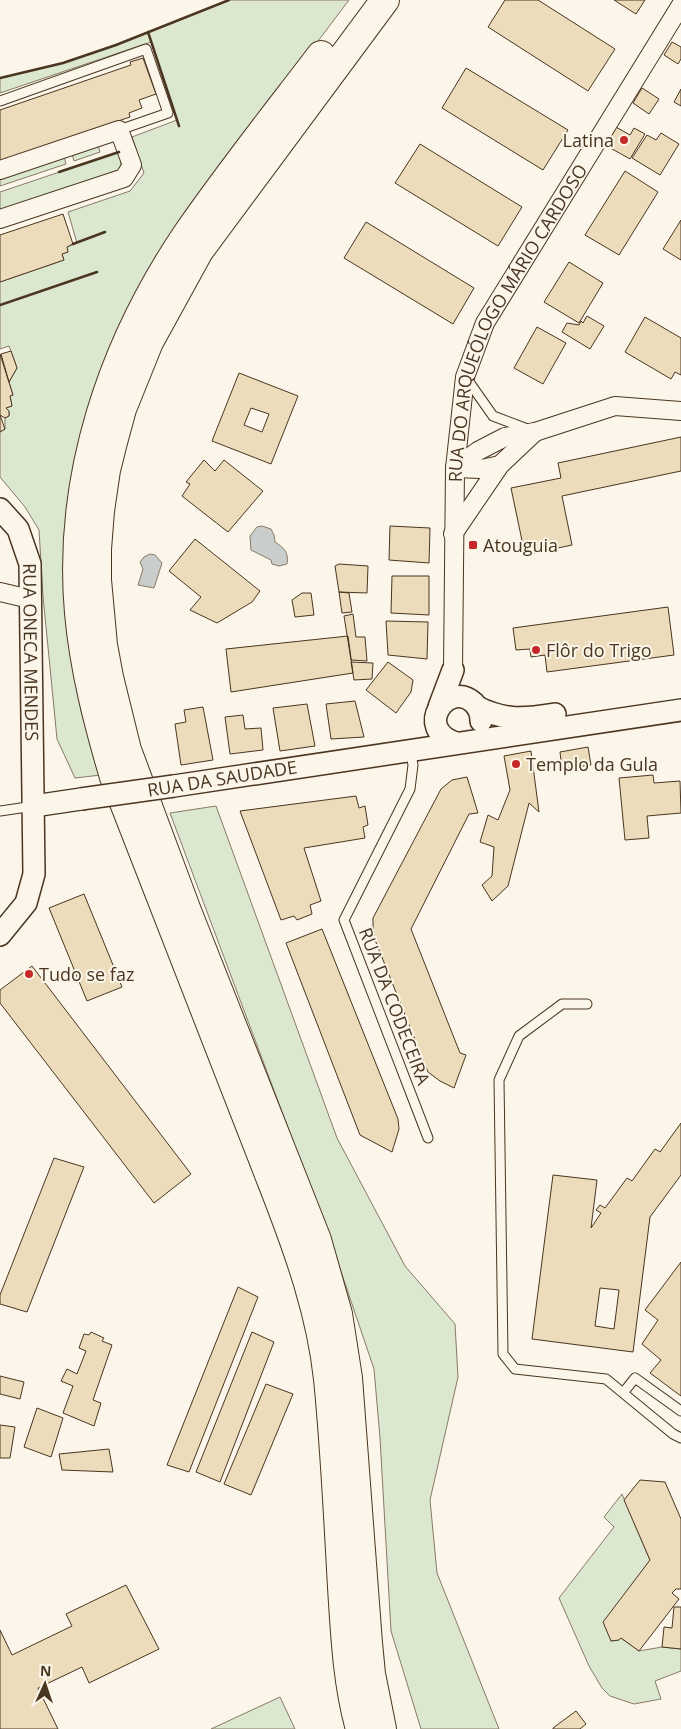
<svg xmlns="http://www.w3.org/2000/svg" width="681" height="1729" viewBox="0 0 681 1729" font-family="'Open Sans',sans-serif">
  <rect width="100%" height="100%" fill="#fbf6e9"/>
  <!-- green -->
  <path fill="#dce7d0" stroke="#887966" d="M229,0H349L194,205L105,362L79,442L69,506L65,605L81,711L101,775L75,778L57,739L43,596L39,530L25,507L0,477V432L5,429V418L9,416V411L6,408L12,406L10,396L13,395L9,382L17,368L9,346L0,349V282L64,260L62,254L68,252L67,247L77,243L68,212L130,191L144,173L132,137L177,120L151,42L0,93V78L63,63L116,45Z
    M98,145L100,152L74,161L72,154Z
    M119,152C122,161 122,166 117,174L0,212V192Z
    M64,157L66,164L0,186V178Z
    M216,806L337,1138L405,1266L455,1324L458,1377L430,1500L437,1573L499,1729H421L391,1631L380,1438L374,1369L333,1248L170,813Z
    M622,1494L650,1560L611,1641L619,1640L621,1638L639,1651L662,1647L681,1649V1671L655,1681L661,1699L634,1704L610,1696L602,1688L589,1666L559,1598L614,1527L604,1517Z
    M280,1697L295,1729H211Z"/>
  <!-- water -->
  <path fill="#c9cecd" stroke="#887966" d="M262,526L271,529L274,535L275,542C284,548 289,552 287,564L279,566L272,564L271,560L251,550L250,536L257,527Z
    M150,554L155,555L162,563L154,588L138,585L143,569L140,562L144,557Z"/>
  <!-- building -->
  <path fill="#ecdcbc" stroke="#4a3520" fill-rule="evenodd" d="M505,0H538L615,49L588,91L488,27Z
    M614,0H645L636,14Z
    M672,42L681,47V59L678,64L664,55Z
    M143,58L156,94L139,100L142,108L129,113L130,117L0,161V110L131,65L130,62Z
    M466,68L568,130L543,170L442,108Z
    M642,88L659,99L649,114L633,103Z
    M681,89V106L674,102Z
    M616,127L630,135L634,128L645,134L630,159L605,145Z
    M661,133L679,144L660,175L632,158L647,135L656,140Z
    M420,144L522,207L498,246L395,183Z
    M625,171L658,192L619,255L585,235Z
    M63,214L73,244L67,247L68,252L62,254L64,260L0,282V235Z
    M681,220V260L663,249Z
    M366,222L474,288L453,324L344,258Z
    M569,262L603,283L579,323L544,302Z
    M587,316L604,326L590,349L562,332L567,323L579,325L581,321L583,323Z
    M645,317L681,338V375L675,372L671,379L625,352Z
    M537,327L566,343L543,384L514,368Z
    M11,351L17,368L9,382L1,354Z
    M0,354L13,395L10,396L12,406L6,408L9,411V416L5,418L0,415L5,429L0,432Z
    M239,373L298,396L271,464L212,441ZM251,408L269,414L262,432L244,425Z
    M681,437V471L562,496L572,545L525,555L511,488L561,478L558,463Z
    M204,460L215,471L224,460L263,491L228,532L182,496L190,484L186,482Z
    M390,526L430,528L429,563L389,560Z
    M195,539L260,591L252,602L217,623L190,610L201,597L169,571Z
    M339,564L368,566L367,593L339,592L335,566Z
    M392,576H429V615L391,613Z
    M339,592L349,593L352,612L342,613Z
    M302,593H311L314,615L295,617L292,600Z
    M668,607L674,655L547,672L545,655L531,657L530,649L516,650L513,628Z
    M353,614L356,637H365L367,661L351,660L344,616Z
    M386,621L428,622L427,659L388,655Z
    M348,636L353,673L231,692L226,649Z
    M351,662L373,663L372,679L354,680Z
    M388,662L413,680L411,692L396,713L366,690Z
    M355,701L364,737L331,739L326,704Z
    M307,704L315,746L280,751L273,708Z
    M203,707L213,760L181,765L175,724L186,722L184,710Z
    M243,715L245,729L261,728L263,750L230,754L225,717Z
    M588,747L591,765L562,769L560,752Z
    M531,751L539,812L529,803L508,886L492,901L482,885L492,876L494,847L480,842L488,815L498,820L510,790L504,756Z
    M653,775L654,783L680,781L681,813L647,816L649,838L625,840L619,778Z
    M467,777L478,813L469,814L411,929L460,1053L466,1055L454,1088L440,1081L428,1072L375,940L373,927V918L441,789L452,780Z
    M356,796L359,808L365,806L368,825L363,827L365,838L304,848L321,901L310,905L312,914L297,920L294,916L281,920L240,811Z
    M84,894L122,987L87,1001L49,908Z
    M322,929L398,1119L399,1129L392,1152L360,1135L286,943Z
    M32,966L191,1174L154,1203L0,1003V990Z
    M681,1123V1175L650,1217L633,1352L532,1339L553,1175L597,1180L591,1228L601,1213L596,1210L600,1205L605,1208L627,1178L632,1181L655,1149L660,1152ZM600,1288L619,1290L614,1329L595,1326Z
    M54,1158L84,1167L27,1312L0,1304V1295Z
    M681,1262V1396L650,1373L661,1360L642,1344L658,1320L645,1310Z
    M238,1287L258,1297L189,1472L167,1465Z
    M91,1332L104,1338L102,1341L112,1345L93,1400L101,1403L94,1426L63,1413L73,1386L61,1381L67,1369L77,1374L86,1351L79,1348L84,1334L89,1335Z
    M252,1332L274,1342L220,1482L196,1472Z
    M0,1376L24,1382L20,1399L0,1394Z
    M266,1384L293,1394L251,1495L224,1484Z
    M37,1408L63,1418L51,1457L24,1447Z
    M0,1425L15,1427L10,1458H0Z
    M109,1449L113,1472L62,1470L59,1454Z
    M640,1480L665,1482L681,1519V1589H676L672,1593L679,1599L639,1651L621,1638L619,1640L611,1641L603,1622L650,1560L624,1500Z
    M126,1585L159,1649L89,1683L82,1667L38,1688L58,1729H0V1630L12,1655L72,1626L66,1614Z
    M674,1607H681V1649L662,1647L664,1627L672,1628Z
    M576,1711L586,1724L580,1729H553V1728Z"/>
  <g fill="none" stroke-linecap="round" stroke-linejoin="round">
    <defs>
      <path id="service" d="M0,101L146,49L168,113L119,130
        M467,379L493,416L530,430
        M410,749L413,765L410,789L344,920L428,1138
        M0,811L34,806
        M587,1004H562L519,1036L499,1080L503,1354L515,1369L606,1379L673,1434L681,1438
        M623,1393L635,1378L681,1411"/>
      <g id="minor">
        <path d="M0,170L119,130L132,165L124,178L0,219"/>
        <path d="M455,468L478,451L505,437L535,432L615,406L681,411"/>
        <path d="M455,468L481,469L500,465"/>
        <path d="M453,534L500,465L535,432"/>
        <path d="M0,592L30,599"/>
        <path id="s1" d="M453,670L455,468L465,377L485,323L681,5"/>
      </g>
      <g id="tertiary">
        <path id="s2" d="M0,509L18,529L30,564L34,874L26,903L0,935"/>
        <path d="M439,707L453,670"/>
        <path d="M477,707C505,721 524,719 555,714"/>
        <path d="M456,743C412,728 449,679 474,703C479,708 481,713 481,721"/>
        <path d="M174,786L681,710"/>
        <path d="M34,806L81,799"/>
      </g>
      <path id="trunk" d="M321,55C276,114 229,173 187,234C112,345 67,478 79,613C84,669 98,723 114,777L275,1190C299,1252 321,1313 328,1379C335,1448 338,1517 342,1587C345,1634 347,1683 360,1729
        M382,1729L371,1674L368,1643L348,1378L338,1314L317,1240L187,911L127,750L109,677L103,645L97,580V549L100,511L106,470L113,442L122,409L149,342L199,251L385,0"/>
    </defs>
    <!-- service casing -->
    <use href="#service" stroke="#4a3520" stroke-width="11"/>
    <!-- minor casing -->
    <use href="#minor" stroke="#4a3520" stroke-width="20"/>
    <!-- tertiary casing -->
    <use href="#tertiary" stroke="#4a3520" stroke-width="24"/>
    <!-- trunk casing -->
    <use href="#trunk" stroke="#4a3520" stroke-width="30"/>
    <!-- service -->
    <use href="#service" stroke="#fbf6e9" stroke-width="9"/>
    <!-- minor -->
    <use href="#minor" stroke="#fbf6e9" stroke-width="18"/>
    <!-- tertiary -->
    <use href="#tertiary" stroke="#fbf6e9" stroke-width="21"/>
    <!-- trunk -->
    <use href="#trunk" stroke="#fbf6e9" stroke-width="28"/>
    <defs>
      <path id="tertiary-bridge" d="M81,799L174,786"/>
    </defs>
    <!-- tertiary-bridge casing -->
    <use href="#tertiary-bridge" stroke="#4a3520" stroke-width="24" stroke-linecap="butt"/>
    <!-- tertiary-bridge -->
    <use href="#tertiary-bridge" stroke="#fbf6e9" stroke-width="21"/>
    <!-- wall -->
    <path stroke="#4a3520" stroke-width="2.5" d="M148,32L179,126
      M0,78L63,63L116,45L229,0
      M59,172L119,152
      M73,244L105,232
      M0,305L97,272"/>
  </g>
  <!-- markers -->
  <g fill="#c62828" stroke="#fbf6e9" stroke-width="2">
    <circle cx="624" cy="140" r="5"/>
    <rect x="468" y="540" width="10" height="10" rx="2.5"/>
    <circle cx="536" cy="650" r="5"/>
    <circle cx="516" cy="764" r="5"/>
    <circle cx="29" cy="974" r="5"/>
  </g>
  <g text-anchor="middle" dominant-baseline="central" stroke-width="4" stroke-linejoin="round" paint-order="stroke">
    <!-- poi labels -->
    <g font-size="18" fill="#4a3520" stroke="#fbf6e9" text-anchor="start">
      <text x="614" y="140" text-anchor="end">Latina</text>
      <text x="483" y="545">Atouguia</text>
      <text x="546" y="650">Flôr do Trigo</text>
      <text x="526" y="764">Templo da Gula</text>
      <text x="39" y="974">Tudo se faz</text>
    </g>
    <!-- street labels -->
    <g font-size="18" fill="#4a3520" stroke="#fbf6e9">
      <text stroke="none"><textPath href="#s1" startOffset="362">RUA DO ARQUEÓLOGO MÁRIO CARDOSO</textPath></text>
      <text stroke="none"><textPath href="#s2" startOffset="152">RUA ONECA MENDES</textPath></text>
      <text transform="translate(222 778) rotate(-9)">RUA DA SAUDADE</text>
      <text transform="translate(395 1006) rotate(69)">RUA DA CODECEIRA</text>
    </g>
  </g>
  <!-- north arrow -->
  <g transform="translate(45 1684) rotate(3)" stroke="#fbf6e9" stroke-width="4" paint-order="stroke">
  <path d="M0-4L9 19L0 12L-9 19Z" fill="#4a3520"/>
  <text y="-8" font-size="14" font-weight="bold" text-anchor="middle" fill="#4a3520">N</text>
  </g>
</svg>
